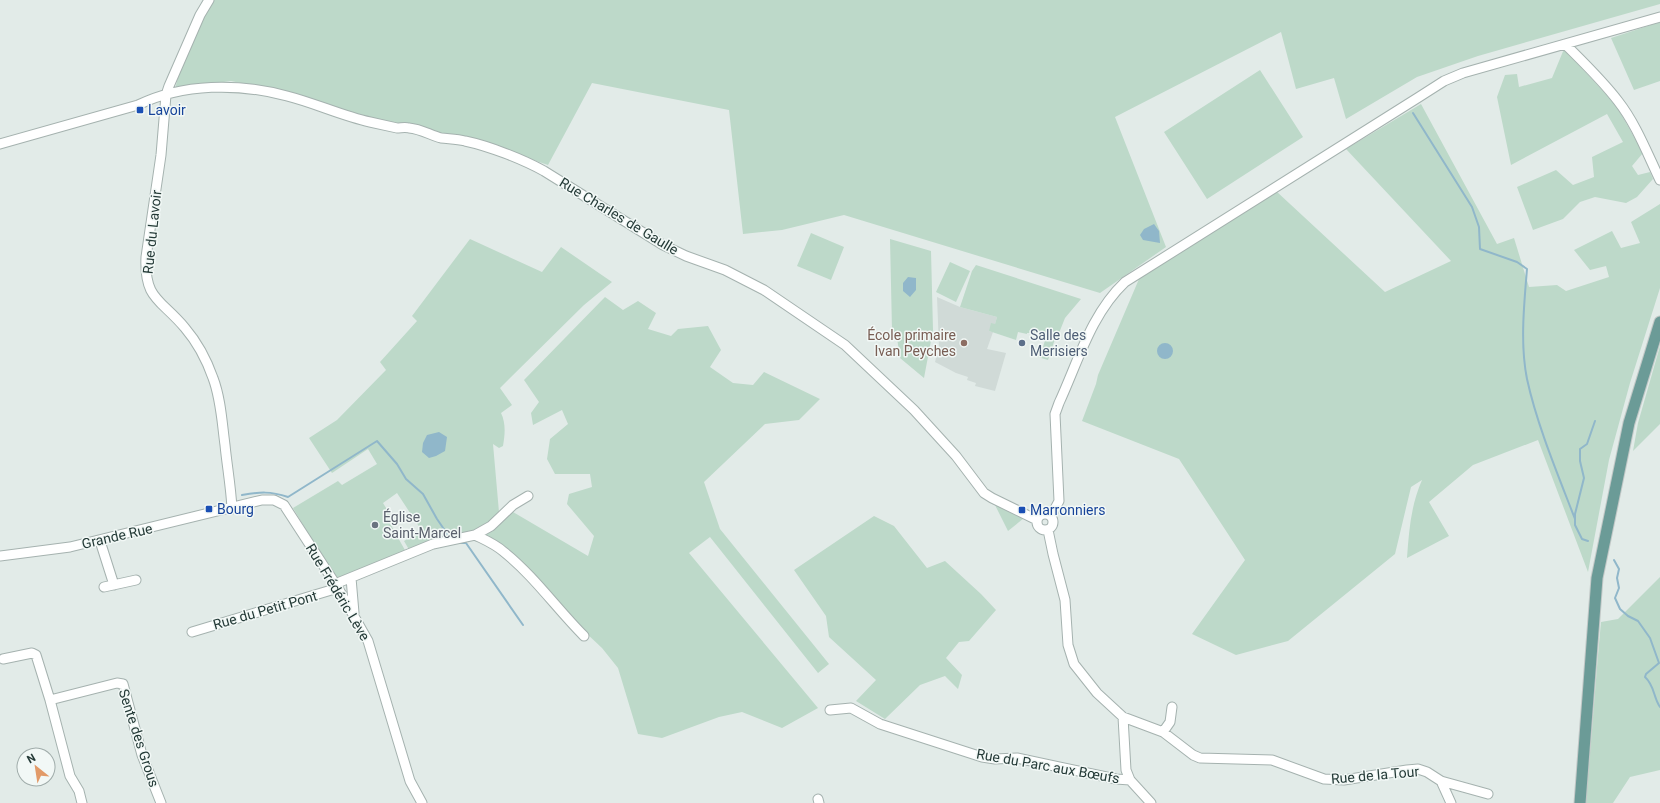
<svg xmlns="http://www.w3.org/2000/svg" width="1660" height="803" viewBox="0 0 1660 803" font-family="Roboto,sans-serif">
  <rect width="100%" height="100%" fill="#e2ebe8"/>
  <!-- built -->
  <path fill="#d0dad7" d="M937,297L960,307L997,317L995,324L989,331L993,332L987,349L1006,353L995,391L975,386L976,383L967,380L968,377L956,373L935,362L939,347Z"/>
  <!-- green -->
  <path fill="#bdd9c9" d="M205,0H1660V4L1478,56L1417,77L1346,119L1334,78L1296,89L1281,32L1115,117L1166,247L1100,293L844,215L782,230L743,234L729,110L592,83L548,165L481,142L360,118L288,93L231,81L175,89L195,14Z
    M1660,22V81L1634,90L1611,38Z
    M1564,49L1616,105L1643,153L1632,166L1638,175L1650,172L1653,179L1637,197L1626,203L1595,197L1580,202L1563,219L1533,230L1517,187L1556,170L1573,185L1594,177L1592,157L1623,142L1607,114L1511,165L1497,97L1505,75L1517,74L1519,87L1552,78Z
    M1260,70L1303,137L1207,199L1164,132Z
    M1421,104L1497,244L1514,238L1529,287L1557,285L1566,291L1609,277L1606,266L1590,270L1574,250L1612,231L1621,248L1640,243L1631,222L1660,204V288L1630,383L1609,460L1588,572L1538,440L1473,465L1429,502L1449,536L1407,558C1409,530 1411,505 1422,480L1411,487L1395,554L1288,641L1236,655L1192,634L1245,560L1179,459L1082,421L1096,384L1098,375L1139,279L1194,242L1276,191L1385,292L1451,261L1346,149Z
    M811,233L844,247L831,280L797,266Z
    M470,239L542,272L561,247L612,282L584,305L500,388L512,405L501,413C506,423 505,435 503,446L499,448L493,444L499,512L491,522L474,531L411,553L404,541L422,531L397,493L383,503L391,516L387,518L406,552L336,580L293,508L338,481L342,485L377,464L368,449L332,473L309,438L337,420L386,370L380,362L417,321L412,316Z
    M890,239L931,251L933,330L924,378L900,358L897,338L892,330Z
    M950,262L970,271L956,302L936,292Z
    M976,265L1081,299L1065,318L1059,333H1057L1048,360L1031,355L1033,350L1041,354L1046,337L1042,336L1043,333H1027V334L1018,332L1016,340L989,331L991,323L995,324L997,317L960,307L972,271Z
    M605,297L623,310L638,301L656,313L648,329L671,336L678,329L708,326L721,350L710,367L733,383L753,385L764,372L820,399L799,420L765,424L704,482L720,529L829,664L818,673L710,537L689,553L818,708L782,728L742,712L719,717L662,738L638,734L618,668L602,648L482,535L497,527L513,512L588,556L594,536L567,504L569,494L592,487L590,474H555L547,459L550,439L568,424L562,410L533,425L531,413L539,402L524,380Z
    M1660,346V424L1633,451L1638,423Z
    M993,501L1024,518L1008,531Z
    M874,516L894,526L927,568L945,561L981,594L996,610L969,641L959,642L946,658L962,675L958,689L945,676L920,685L885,719L856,701L876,680L829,637L826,616L794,570Z
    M1660,577V770L1630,777L1613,803H1585C1592,743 1595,683 1601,622L1618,619Z"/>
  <!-- water -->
  <path fill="#90b7ca" d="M1154,224L1159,231L1160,243L1143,240L1140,235L1144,229Z
    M908,277L916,278V290L910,297L903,291V283Z
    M1157 351a8 8 0 1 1 16 0a8 8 0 1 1-16 0Z
    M439,432L447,437L445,451L436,456L429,458L422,452L423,443L427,435Z"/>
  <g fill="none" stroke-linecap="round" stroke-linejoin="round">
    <!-- stream -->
    <path stroke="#90b7ca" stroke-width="2" d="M1413,113L1472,207L1479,227L1480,249L1517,262L1527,269C1524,305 1520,344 1527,379C1537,425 1558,475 1575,519
      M242,495C260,492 270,491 288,497L377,441L397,464L406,479L423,494L437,519L448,535
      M1588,541L1582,539L1575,525V514L1584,478L1580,461V449L1587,444L1595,421
      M457,543H466L523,625
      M1614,560L1619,569L1617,578L1619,588L1615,598L1620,609L1628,616L1638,621L1650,638L1659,663L1646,674L1645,677C1655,686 1653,697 1660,707"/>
    <defs>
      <path id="minor" d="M209,0L200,15L169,86L166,95L161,155L146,257C144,300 161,299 185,328C197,342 207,361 213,378C221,399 222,423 225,445C227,466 231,487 232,509
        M1565,44C1583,62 1602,80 1618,101C1636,124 1647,153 1660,180
        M0,144L138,105C183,83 239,83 287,96C315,103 342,116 370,122C379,124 388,126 397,128C401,128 405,127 409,128C421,129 430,135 441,138C449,139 457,139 465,141C489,146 522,159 544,171L663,245L686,256L725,270L764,290L845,345L914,410L956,456L984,493L992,498L1037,520
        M1037 522a8 8 0 1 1 16 0a8 8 0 1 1-16 0Z
        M1051,516L1059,501L1055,414L1059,403C1078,362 1091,314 1125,282L1419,97L1444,81L1463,73L1660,17
        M1048,530L1053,554L1065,600L1068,645L1074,664L1097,693L1123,717L1163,732L1193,755L1200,758L1272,760L1324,779L1344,780L1407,770L1418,769L1427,772L1441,781L1451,803
        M475,535C485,540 495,544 504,552C534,576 557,609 584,636
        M100,541L114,585
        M0,556L70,547L262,500H274L284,505L338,588L368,641L410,781L422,803
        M351,578L354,613
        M335,584L433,544L475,535L491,526L513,505L528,496
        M104,587L136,580
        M192,632L338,588
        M3,659L32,653L36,655L50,700L70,776L79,791L82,803
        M50,700L117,683L123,684L142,755L161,803
        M830,710L851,708L880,724L982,757L995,759L1017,758L1116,779L1130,780
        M1123,717L1126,770L1130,780L1151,803
        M1163,732L1170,722L1172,707
        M1441,781L1488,794
        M818,799L819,803"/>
      <path id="major" d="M1580,803L1597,578L1629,423L1660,322"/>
    </defs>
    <!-- minor casing -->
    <use href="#minor" stroke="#a5b2af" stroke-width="11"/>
    <!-- major casing -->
    <use href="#major" stroke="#c2c8c7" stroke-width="13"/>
    <!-- minor -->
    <use href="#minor" stroke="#fff" stroke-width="9"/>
    <!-- major -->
    <use href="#major" stroke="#6b9b97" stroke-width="11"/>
  </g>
  <!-- markers -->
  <g fill="#1a4fb4" stroke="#f2f8f6" stroke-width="1.5">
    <rect x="136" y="106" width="8" height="8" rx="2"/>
    <rect x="205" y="505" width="8" height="8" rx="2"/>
    <rect x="1018" y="506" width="8" height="8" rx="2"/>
  </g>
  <circle fill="#8d6e63" stroke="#f2f8f6" stroke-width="1.5" cx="964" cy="343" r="4"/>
  <circle fill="#5c6f8a" stroke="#f2f8f6" stroke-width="1.5" cx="1022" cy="343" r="4"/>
  <circle fill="#6b7280" stroke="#f2f8f6" stroke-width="1.5" cx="375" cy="525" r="4"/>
  <g text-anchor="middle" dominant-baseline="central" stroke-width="3" stroke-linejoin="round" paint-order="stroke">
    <!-- transit labels -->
    <g font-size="14" fill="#164399" stroke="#f2f8f6" text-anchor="start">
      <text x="148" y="110">Lavoir</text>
      <text x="217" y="509">Bourg</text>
      <text x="1030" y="510">Marronniers</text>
    </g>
    <!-- street labels -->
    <g font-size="14" fill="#243a37" stroke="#f2f8f6">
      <text transform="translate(619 216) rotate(31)">Rue Charles de Gaulle</text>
      <text transform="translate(152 232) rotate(-84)">Rue du Lavoir</text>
      <text transform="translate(117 536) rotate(-13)">Grande Rue</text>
      <text transform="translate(338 592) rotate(59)">Rue Frédéric Lève</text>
      <text transform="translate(265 610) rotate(-16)">Rue du Petit Pont</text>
      <text transform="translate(139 738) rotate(72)">Sente des Grous</text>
      <text transform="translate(1048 766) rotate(10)">Rue du Parc aux Bœufs</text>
      <text transform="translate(1375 775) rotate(-5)">Rue de la Tour</text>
    </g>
    <!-- education labels -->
    <g font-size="14" fill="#785e54" stroke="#f2f8f6" text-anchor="end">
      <text x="956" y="335">École primaire<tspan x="956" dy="16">Ivan Peyches</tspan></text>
    </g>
    <!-- service labels -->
    <g font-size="14" fill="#4e5e75" stroke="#f2f8f6" text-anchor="start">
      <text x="1030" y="335">Salle des<tspan x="1030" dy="16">Merisiers</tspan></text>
    </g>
    <!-- worship labels -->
    <g font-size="14" fill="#5b616d" stroke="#f2f8f6" text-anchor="start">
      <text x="383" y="517">Église<tspan x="383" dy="16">Saint-Marcel</tspan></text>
    </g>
  </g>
  <!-- north arrow -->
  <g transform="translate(36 767) rotate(330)"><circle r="19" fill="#f2f8f6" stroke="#a0acaa"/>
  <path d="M0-3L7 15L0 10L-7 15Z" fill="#e29a68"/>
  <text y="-6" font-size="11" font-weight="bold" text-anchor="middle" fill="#243a37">N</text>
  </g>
</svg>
